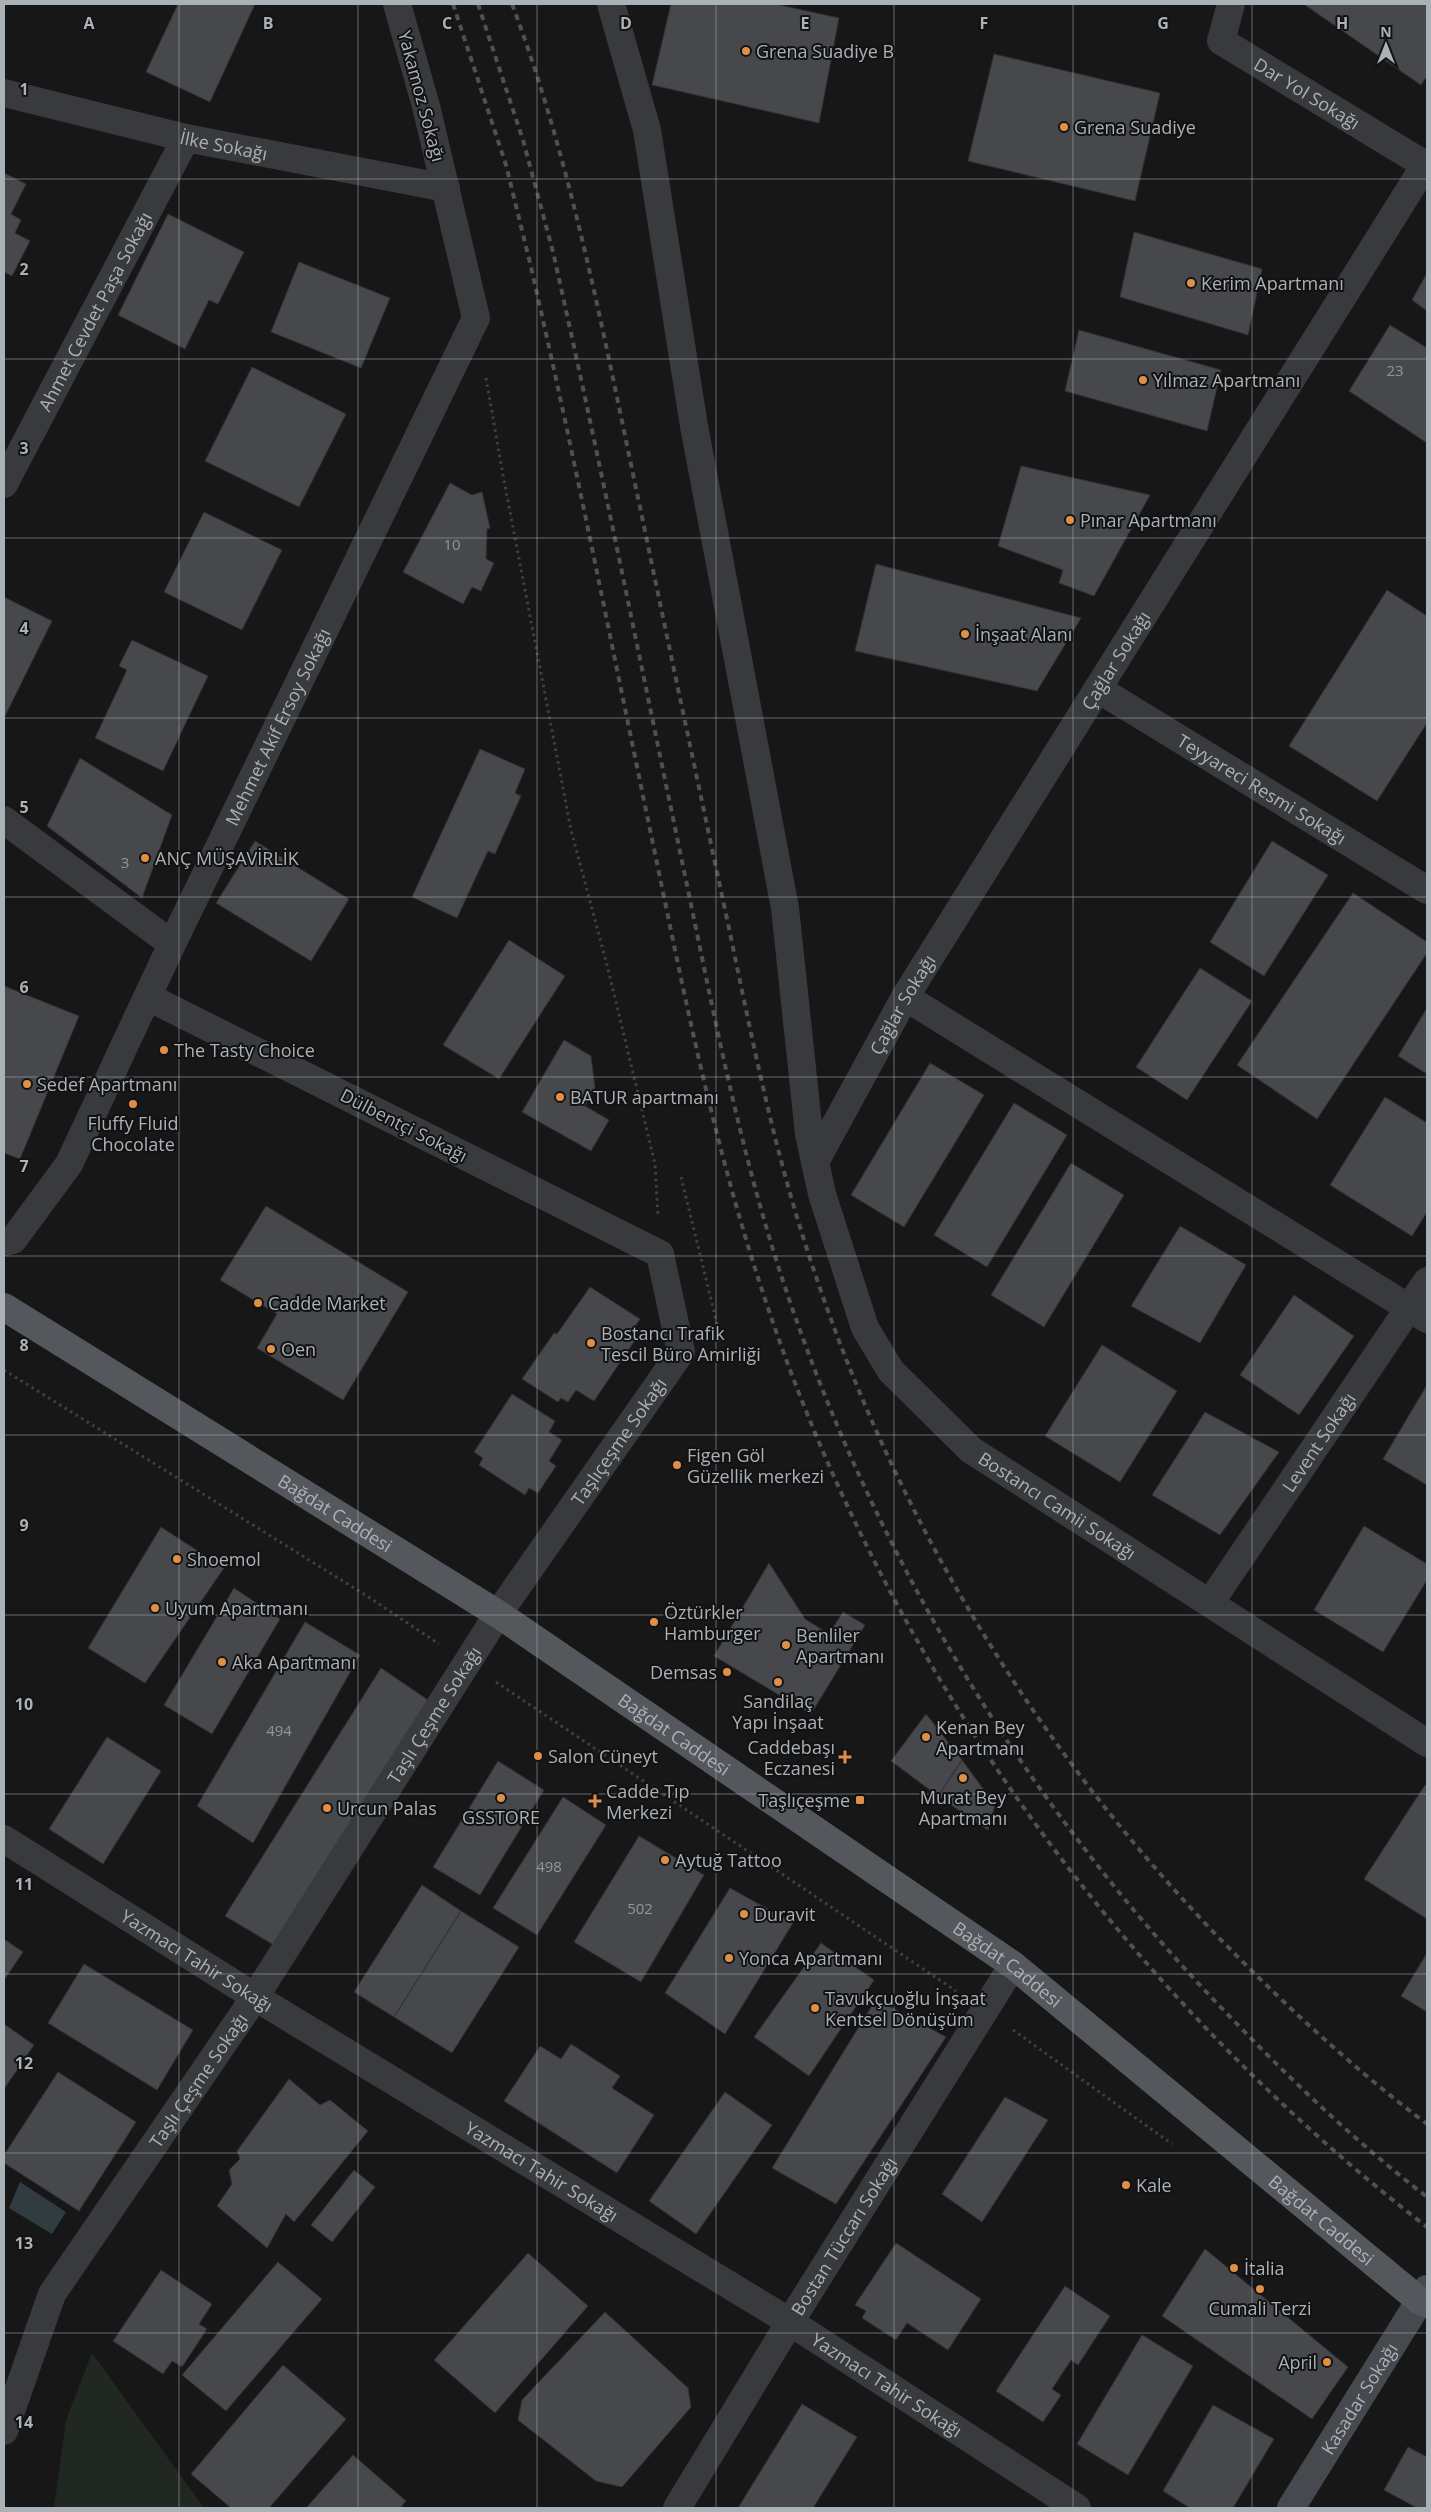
<svg xmlns="http://www.w3.org/2000/svg" width="1431" height="2512" viewBox="0 0 1431 2512" font-family="'Open Sans',sans-serif">
  <rect width="100%" height="100%" fill="#171718"/>
  <!-- green -->
  <path fill="#212821" d="M92,2353L204,2508H54L66,2420Z"/>
  <!-- water -->
  <path fill="#313c40" d="M20,2182L66,2212L52,2234L9,2208Z"/>
  <!-- building -->
  <path fill="#46484b" stroke="#313234" d="M178,4H255L210,102L146,72Z
    M671,4H775L839,18L819,123L652,85Z
    M1306,4H1427V76L1421,85L1305,5Z
    M994,54L1160,93L1135,201L968,161Z
    M4,173L26,184L11,214L21,220L15,233L30,241L12,276L4,272Z
    M168,214L244,252L218,304L209,300L185,349L118,315Z
    M1134,232L1262,269L1248,335L1120,297Z
    M299,262L390,298L361,368L271,332Z
    M1427,273V311L1412,300Z
    M1390,325L1427,348V443L1349,391Z
    M1079,330L1221,370L1207,431L1065,391Z
    M252,367L346,414L299,507L205,461Z
    M1021,466L1150,495L1094,596L1059,583L1063,570L998,546Z
    M450,483L472,495L482,492L490,528L487,529L486,559L494,563L481,591L472,587L463,604L403,572Z
    M204,512L282,550L242,630L164,592Z
    M876,564L1081,618L1037,691L855,651Z
    M1387,590L1427,616V723L1377,801L1289,746Z
    M4,597L52,621L4,718Z
    M132,640L208,676L163,771L95,738L127,670L119,666Z
    M480,749L525,769L515,793L521,796L495,854L488,851L457,918L412,897Z
    M80,758L172,815L142,898L47,826Z
    M255,841L349,899L311,961L216,903Z
    M1272,841L1328,875L1264,976L1210,942Z
    M1353,893L1427,942V953L1317,1119L1237,1065Z
    M509,940L565,976L499,1079L443,1045Z
    M1200,968L1252,1001L1187,1100L1136,1067Z
    M4,986L79,1016L20,1159L4,1153Z
    M1427,1008V1074L1398,1056Z
    M564,1040L591,1056L595,1088L585,1106L609,1120L591,1151L522,1112Z
    M930,1063L984,1095L904,1227L851,1195Z
    M1385,1097L1427,1123V1212L1412,1236L1330,1185Z
    M1014,1103L1067,1135L987,1267L934,1235Z
    M1071,1163L1124,1195L1044,1327L991,1295Z
    M266,1206L408,1292L343,1400L257,1348L277,1314L220,1280Z
    M1180,1226L1246,1265L1200,1343L1131,1306Z
    M590,1287L640,1319L628,1336L635,1340L594,1401L576,1390L568,1402L561,1398L558,1402L522,1379L554,1333L557,1334Z
    M1294,1295L1354,1336L1299,1415L1240,1375Z
    M1102,1345L1177,1391L1120,1482L1045,1436Z
    M1427,1385V1485L1383,1459Z
    M512,1394L555,1421L549,1432L562,1440L549,1461L556,1466L538,1493L529,1488L525,1495L479,1465L483,1458L474,1452Z
    M1205,1412L1279,1452L1220,1535L1152,1495Z
    M1364,1526L1427,1564V1580L1383,1652L1314,1610Z
    M161,1527L224,1568L145,1683L88,1648Z
    M769,1563L805,1619L829,1634L843,1612L865,1625L811,1714L714,1656Z
    M234,1588L280,1619L212,1734L164,1705Z
    M305,1622L360,1655L253,1843L197,1806Z
    M381,1668L428,1700L277,1947L225,1916Z
    M926,1714L962,1760L938,1796L891,1761Z
    M107,1737L161,1771L103,1864L49,1829Z
    M962,1760L995,1805L988,1830L938,1796Z
    M498,1761L544,1790L480,1895L433,1867Z
    M1425,1785L1427,1786V1919L1364,1879Z
    M563,1797L606,1825L537,1935L493,1908Z
    M639,1836L704,1875L641,1982L574,1942Z
    M422,1885L461,1911L394,2017L354,1992Z
    M730,1888L793,1923L725,2034L665,1993Z
    M461,1911L519,1947L452,2053L394,2017Z
    M4,1939L23,1952L4,1980Z
    M821,1943L874,1980L809,2076L754,2037Z
    M1427,1953V2012L1401,1996Z
    M84,1964L193,2030L157,2090L48,2023Z
    M876,1999L946,2037L836,2204L772,2168Z
    M4,2024L34,2045L4,2089Z
    M571,2044L620,2076L612,2088L654,2115L617,2173L504,2101L540,2046L561,2059Z
    M58,2072L136,2122L79,2211L4,2163V2155Z
    M289,2079L320,2105L330,2100L368,2131L294,2222L286,2214L267,2248L217,2206L232,2184L229,2170L240,2159L237,2151Z
    M725,2092L772,2125L696,2234L649,2201Z
    M1005,2097L1048,2120L982,2222L942,2194Z
    M354,2170L375,2187L332,2242L311,2225Z
    M896,2243L981,2299L948,2350L907,2323L896,2340L862,2318L866,2311L855,2305Z
    M1205,2249L1348,2367L1312,2419L1162,2316Z
    M528,2253L588,2306L495,2413L434,2360Z
    M278,2262L322,2299L226,2411L182,2375Z
    M161,2270L212,2304L199,2324L207,2329L182,2367L172,2361L163,2374L113,2341Z
    M1065,2286L1110,2316L1078,2365L1071,2360L1052,2389L1061,2395L1043,2422L996,2391Z
    M605,2312L688,2388L691,2407L622,2487L596,2481L518,2420L522,2400Z
    M1142,2335L1193,2366L1128,2475L1077,2444Z
    M283,2365L346,2419L269,2508H231L191,2474Z
    M802,2404L857,2437L813,2508H738Z
    M1213,2405L1274,2439L1233,2508H1190L1163,2491Z
    M1408,2447L1427,2457V2508H1417L1384,2490Z
    M353,2455L406,2501L400,2508H306Z"/>
  <g fill="none" stroke-linecap="round" stroke-linejoin="round">
    <!-- path -->
    <path stroke="#3e4144" stroke-width="3" stroke-dasharray="2.5 4" stroke-linecap="butt" d="M486,378L503,475L571,830L607,965L655,1164L658,1215
      M681,1177L721,1340L715,1342
      M4,1370L367,1596L439,1644
      M496,1682L956,1991
      M1013,2030L1172,2144"/>
    <!-- street -->
    <g stroke="#383a3d" stroke-width="28">
      <path id="s1" d="M611,4L647,130L694,426L785,908L809,1134L822,1194L865,1328L891,1371L971,1450L1427,1743"/>
      <path id="s2" d="M1231,4L1221,41L1427,166"/>
      <path id="s3" d="M4,93L186,138L446,188"/>
      <path id="s4" d="M4,484L186,138"/>
      <path id="s5" d="M1098,689L1427,890"/>
      <path d="M4,820L172,944"/>
      <path d="M905,997L1427,1319"/>
      <path id="s6" d="M815,1162L905,997L1427,162"/>
      <path id="s7" d="M4,1242L13,1240L69,1164L172,944L476,318L426,106L397,4"/>
      <path id="s8" d="M1210,1603L1427,1281"/>
      <path id="s9" d="M4,1839L255,1997L790,2322L1077,2508"/>
      <path id="s10" d="M4,2431L52,2294L255,1997L498,1614L681,1352L660,1254L148,997"/>
      <path id="s11" d="M677,2508L790,2322L1013,1965"/>
    </g>
    <!-- secondary -->
    <path stroke="#46494d" stroke-width="28" id="s12" d="M1291,2508L1427,2289"/>
    <!-- primary -->
    <path stroke="#54575c" stroke-width="28" id="s13" d="M4,1307L498,1614L1013,1965L1420,2301L1427,2304"/>
    <!-- rail -->
    <path stroke="#4d5054" stroke-width="4" stroke-dasharray="6 5" stroke-linecap="butt" d="M453,4L506,165L530,263C576,462 615,663 657,863C687,1009 717,1155 764,1296C885,1664 1121,1991 1427,2227
      M478,4L523,140L553,252C599,456 640,661 683,866C713,1009 740,1154 787,1293C880,1569 1036,1820 1240,2027C1299,2088 1360,2145 1427,2197
      M512,4C573,166 605,343 641,512C669,647 698,783 727,919C750,1028 771,1137 805,1243C888,1506 1031,1744 1223,1942C1287,2007 1354,2069 1427,2124"/>
  </g>
  <!-- grid -->
  <path fill="none" stroke="#aab1b7" stroke-width="1" stroke-opacity="0.55" d="M179,4V2508M358,4V2508M537,4V2508M716,4V2508M894,4V2508M1073,4V2508M1252,4V2508M4,179H1427M4,359H1427M4,538H1427M4,718H1427M4,897H1427M4,1077H1427M4,1256H1427M4,1435H1427M4,1615H1427M4,1794H1427M4,1974H1427M4,2153H1427M4,2333H1427"/>
  <!-- markers -->
  <g fill="#df8f48" stroke="#121213" stroke-width="2">
    <circle cx="746" cy="51" r="5"/>
    <circle cx="1064" cy="127" r="5"/>
    <circle cx="1191" cy="283" r="5"/>
    <circle cx="1143" cy="380" r="5"/>
    <circle cx="1070" cy="520" r="5"/>
    <circle cx="965" cy="634" r="5"/>
    <circle cx="145" cy="858" r="5"/>
    <circle cx="164" cy="1050" r="5"/>
    <circle cx="27" cy="1084" r="5"/>
    <circle cx="560" cy="1097" r="5"/>
    <circle cx="133" cy="1104" r="5"/>
    <circle cx="258" cy="1303" r="5"/>
    <circle cx="591" cy="1343" r="5"/>
    <circle cx="271" cy="1349" r="5"/>
    <circle cx="677" cy="1465" r="5"/>
    <circle cx="177" cy="1559" r="5"/>
    <circle cx="155" cy="1608" r="5"/>
    <circle cx="654" cy="1622" r="5"/>
    <circle cx="786" cy="1645" r="5"/>
    <circle cx="222" cy="1662" r="5"/>
    <circle cx="727" cy="1672" r="5"/>
    <circle cx="778" cy="1682" r="5"/>
    <circle cx="926" cy="1737" r="5"/>
    <circle cx="538" cy="1756" r="5"/>
    <path d="M842.5 1749.5h5v5h5v5h-5v5h-5v-5h-5v-5h5z"/>
    <circle cx="963" cy="1778" r="5"/>
    <circle cx="501" cy="1798" r="5"/>
    <rect x="855" y="1795" width="10" height="10" rx="2.5"/>
    <path d="M592.5 1793.5h5v5h5v5h-5v5h-5v-5h-5v-5h5z"/>
    <circle cx="327" cy="1808" r="5"/>
    <circle cx="665" cy="1860" r="5"/>
    <circle cx="744" cy="1914" r="5"/>
    <circle cx="729" cy="1958" r="5"/>
    <circle cx="815" cy="2008" r="5"/>
    <circle cx="1126" cy="2185" r="5"/>
    <circle cx="1234" cy="2268" r="5"/>
    <circle cx="1260" cy="2289" r="5"/>
    <circle cx="1327" cy="2362" r="5"/>
  </g>
  <g text-anchor="middle" dominant-baseline="central" stroke-width="4" stroke-linejoin="round" paint-order="stroke">
    <!-- number labels -->
    <g font-size="15" fill="#91979c">
      <text x="1395" y="370">23</text>
      <text x="452" y="544">10</text>
      <text x="125" y="862">3</text>
      <text x="279" y="1730">494</text>
      <text x="549" y="1866">498</text>
      <text x="640" y="1908">502</text>
    </g>
    <!-- poi labels -->
    <g font-size="18" fill="#aab1b7" stroke="#121213" text-anchor="start">
      <text x="756" y="51">Grena Suadiye B</text>
      <text x="1074" y="127">Grena Suadiye</text>
      <text x="1201" y="283">Kerim Apartmanı</text>
      <text x="1153" y="380">Yılmaz Apartmanı</text>
      <text x="1080" y="520">Pınar Apartmanı</text>
      <text x="975" y="634">İnşaat Alanı</text>
      <text x="155" y="858">ANÇ MÜŞAVİRLİK</text>
      <text x="174" y="1050">The Tasty Choice</text>
      <text x="37" y="1084">Sedef Apartmanı</text>
      <text x="570" y="1097">BATUR apartmanı</text>
      <text x="133" y="1123" text-anchor="middle">Fluffy Fluid<tspan x="133" dy="21">Chocolate</tspan></text>
      <text x="268" y="1303">Cadde Market</text>
      <text x="601" y="1333">Bostancı Trafik<tspan x="601" dy="21">Tescil Büro Amirliği</tspan></text>
      <text x="281" y="1349">Oen</text>
      <text x="687" y="1455">Figen Göl<tspan x="687" dy="21">Güzellik merkezi</tspan></text>
      <text x="187" y="1559">Shoemol</text>
      <text x="165" y="1608">Uyum Apartmanı</text>
      <text x="664" y="1612">Öztürkler<tspan x="664" dy="21">Hamburger</tspan></text>
      <text x="796" y="1635">Benliler<tspan x="796" dy="21">Apartmanı</tspan></text>
      <text x="232" y="1662">Aka Apartmanı</text>
      <text x="717" y="1672" text-anchor="end">Demsas</text>
      <text x="778" y="1701" text-anchor="middle">Sandilaç<tspan x="778" dy="21">Yapı İnşaat</tspan></text>
      <text x="936" y="1727">Kenan Bey<tspan x="936" dy="21">Apartmanı</tspan></text>
      <text x="835" y="1747" text-anchor="end">Caddebaşı<tspan x="835" dy="21">Eczanesi</tspan></text>
      <text x="548" y="1756">Salon Cüneyt</text>
      <text x="606" y="1791">Cadde Tıp<tspan x="606" dy="21">Merkezi</tspan></text>
      <text x="963" y="1797" text-anchor="middle">Murat Bey<tspan x="963" dy="21">Apartmanı</tspan></text>
      <text x="850" y="1800" text-anchor="end">Taşlıçeşme</text>
      <text x="337" y="1808">Urcun Palas</text>
      <text x="501" y="1817" text-anchor="middle">GSSTORE</text>
      <text x="675" y="1860">Aytuğ Tattoo</text>
      <text x="754" y="1914">Duravit</text>
      <text x="739" y="1958">Yonca Apartmanı</text>
      <text x="825" y="1998">Tavukçuoğlu İnşaat<tspan x="825" dy="21">Kentsel Dönüşüm</tspan></text>
      <text x="1136" y="2185">Kale</text>
      <text x="1244" y="2268">İtalia</text>
      <text x="1260" y="2308" text-anchor="middle">Cumali Terzi</text>
      <text x="1317" y="2362" text-anchor="end">April</text>
    </g>
    <!-- street labels -->
    <g font-size="18" fill="#aab1b7" stroke="#121213">
      <text stroke="none"><textPath href="#s2" startOffset="139">Dar Yol Sokağı</textPath></text>
      <text transform="translate(422 96) rotate(75)">Yakamoz Sokağı</text>
      <text stroke="none"><textPath href="#s3" startOffset="226">İlke Sokağı</textPath></text>
      <text stroke="none"><textPath href="#s4" startOffset="195">Ahmet Cevdet Paşa Sokağı</textPath></text>
      <text stroke="none"><textPath href="#s6" startOffset="585">Çağlar Sokağı</textPath></text>
      <text stroke="none"><textPath href="#s7" startOffset="588">Mehmet Akif Ersoy Sokağı</textPath></text>
      <text stroke="none"><textPath href="#s5" startOffset="192">Teyyareci Resmi Sokağı</textPath></text>
      <text stroke="none"><textPath href="#s6" startOffset="180">Çağlar Sokağı</textPath></text>
      <text transform="translate(404 1125) rotate(27)">Dülbentçi Sokağı</text>
      <text stroke="none"><textPath href="#s10" startOffset="1169">Taşlıçeşme Sokağı</textPath></text>
      <text stroke="none"><textPath href="#s8" startOffset="194">Levent Sokağı</textPath></text>
      <text stroke="none"><textPath href="#s1" startOffset="1616">Bostancı Camii Sokağı</textPath></text>
      <text stroke="none"><textPath href="#s13" startOffset="390">Bağdat Caddesi</textPath></text>
      <text stroke="none"><textPath href="#s10" startOffset="839">Taşlı Çeşme Sokağı</textPath></text>
      <text stroke="none"><textPath href="#s13" startOffset="795">Bağdat Caddesi</textPath></text>
      <text stroke="none"><textPath href="#s9" startOffset="228">Yazmacı Tahir Sokağı</textPath></text>
      <text stroke="none"><textPath href="#s13" startOffset="1200">Bağdat Caddesi</textPath></text>
      <text stroke="none"><textPath href="#s10" startOffset="404">Taşlı Çeşme Sokağı</textPath></text>
      <text stroke="none"><textPath href="#s9" startOffset="632">Yazmacı Tahir Sokağı</textPath></text>
      <text stroke="none"><textPath href="#s13" startOffset="1605">Bağdat Caddesi</textPath></text>
      <text stroke="none"><textPath href="#s11" startOffset="319">Bostan Tüccarı Sokağı</textPath></text>
      <text stroke="none"><textPath href="#s9" startOffset="1038">Yazmacı Tahir Sokağı</textPath></text>
      <text stroke="none"><textPath href="#s12" startOffset="129">Kasadar Sokağı</textPath></text>
    </g>
  </g>
  <g font-size="16" text-anchor="middle" font-weight="bold" fill="#aab1b7" stroke="#121213" stroke-width="4" stroke-linejoin="round" paint-order="stroke">
    <text x="89" y="29">A</text>
    <text x="268" y="29">B</text>
    <text x="447" y="29">C</text>
    <text x="626" y="29">D</text>
    <text x="805" y="29">E</text>
    <text x="984" y="29">F</text>
    <text x="1163" y="29">G</text>
    <text x="1342" y="29">H</text>
    <text x="24" y="95">1</text>
    <text x="24" y="275">2</text>
    <text x="24" y="454">3</text>
    <text x="24" y="634">4</text>
    <text x="24" y="813">5</text>
    <text x="24" y="993">6</text>
    <text x="24" y="1172">7</text>
    <text x="24" y="1351">8</text>
    <text x="24" y="1531">9</text>
    <text x="24" y="1710">10</text>
    <text x="24" y="1890">11</text>
    <text x="24" y="2069">12</text>
    <text x="24" y="2249">13</text>
    <text x="24" y="2428">14</text>
  </g>
  <!-- border -->
  <rect width="1431" height="2512" fill="none" stroke="#aab1b7" stroke-width="10"/>
  <!-- north arrow -->
  <g transform="translate(1386 45)" stroke="#121213" stroke-width="4" paint-order="stroke">
  <path d="M0-4L9 19L0 12L-9 19Z" fill="#aab1b7"/>
  <text y="-8" font-size="14" font-weight="bold" text-anchor="middle" fill="#aab1b7">N</text>
  </g>
</svg>
